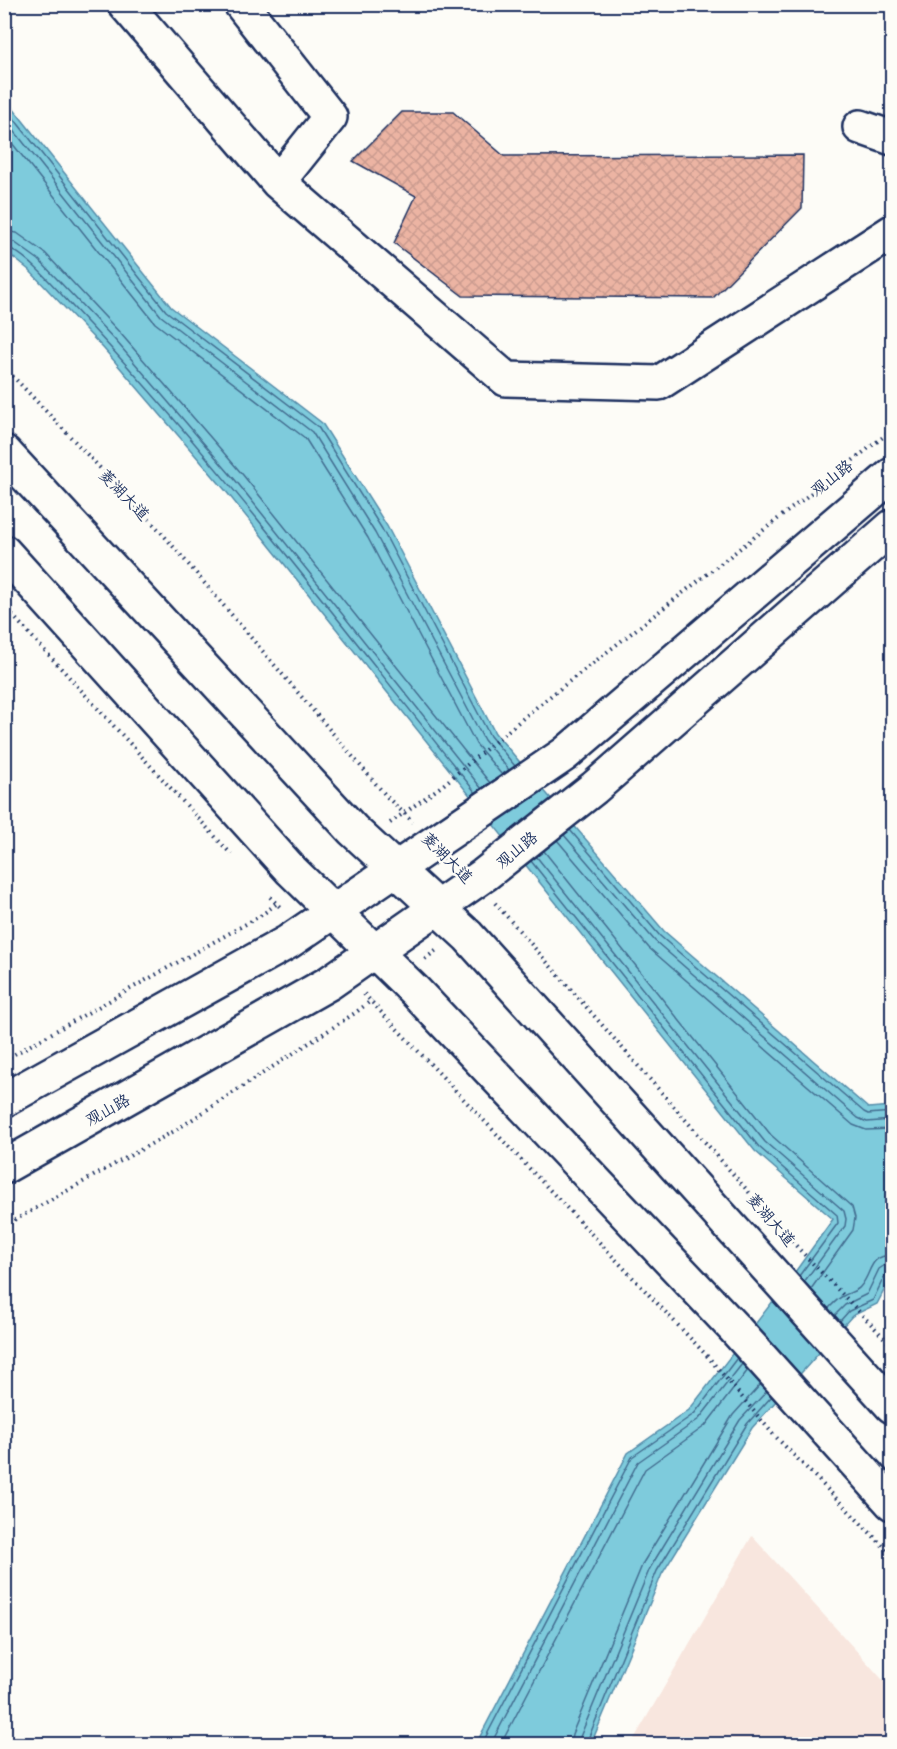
<svg xmlns="http://www.w3.org/2000/svg" width="897" height="1749" viewBox="0 0 897 1749" font-family="Mali,'LXGW WenKai TC',sans-serif">
  <defs>
    <pattern id="building-cross-hatch" width="8" height="8" patternUnits="userSpaceOnUse" patternTransform="scale(1.5)"><rect width="8" height="8" fill="#ecb4a3"/><path d="M0 0l8 8M0 8l8-8" fill="none" stroke="#ca9b8f"/></pattern>
  </defs>
  <rect width="100%" height="100%" fill="#fdfcf7"/>
  <filter id="ink" filterUnits="userSpaceOnUse"><feTurbulence type="fractalNoise" baseFrequency=".0167" numOctaves="2"/><feDisplacementMap in="SourceGraphic" scale="12" xChannelSelector="R" yChannelSelector="G"/><feConvolveMatrix kernelMatrix="1 2 1 2 8 2 1 2 1" color-interpolation-filters="sRGB"/></filter>
  <g filter="url(#ink)">
    <!-- built -->
    <path fill="#f8e6de" d="M752,1536L892,1690V1744H631Z"/>
    <!-- water -->
    <path fill="#7ecbdc" stroke="#568daa" stroke-width="1.5" d="M4,97L171,307L322,423L387,526L495,733L664,931L868,1108L892,1106V1275L877,1304L852,1316L752,1428L662,1574L591,1744H476L628,1453L689,1410L790,1279L833,1219L755,1151L225,490L104,349L29,270L5,251Z"/>
    <g fill="none" stroke-linecap="round" stroke-linejoin="round">
      <!-- shore -->
      <path stroke="#436d90" stroke-width="1.5" d="M4,106L166,311L318,427L382,529L490,736L515,766
        M4,118L161,316L312,432L375,533L484,740L509,770
        M4,133L155,323L305,438L368,538L476,744L502,775
        M4,231L17,233L45,253L121,334L243,475L490,783
        M4,240L14,242L39,260L115,340L236,481L482,789
        M4,247C23,249 59,292 72,306C217,459 344,629 476,793
        M570,830L660,936L864,1112L868,1114L892,1112
        M564,835L655,941L858,1118L867,1122L892,1120
        M557,840L649,948L853,1125L866,1130L892,1129
        M544,851L771,1135L852,1207L855,1218L853,1230L811,1289
        M536,856L765,1142L844,1211L846,1219L845,1226L804,1282
        M531,861L759,1147L837,1215L838,1223L799,1276
        M828,1309C833,1304 837,1299 843,1296C848,1293 857,1291 860,1287C873,1273 867,1256 892,1255
        M835,1315L845,1305L867,1294L879,1269L885,1265L892,1264
        M840,1321L849,1311L873,1300L885,1275L892,1271
        M482,1744L632,1457L694,1414L737,1358
        M491,1744L638,1462L699,1419L742,1364
        M501,1744L645,1469L705,1426L748,1370
        M570,1744L572,1734L643,1563L733,1415L761,1384
        M579,1744L580,1737L650,1568L740,1420L767,1391
        M586,1744L657,1571L747,1424L772,1396"/>
    </g>
    <!-- building -->
    <path fill="url(#building-cross-hatch)" stroke="#1b2f5e" stroke-width="1.5" d="M402,112H453L504,156L803,155L802,208L713,298L463,296L394,243L416,196L353,161Z"/>
    <g fill="none" stroke-linecap="round" stroke-linejoin="round">
      <defs>
        <path id="minor" d="M125,4L278,182L506,379L659,383L892,232
          M241,4L330,117L278,182
          M860,127L892,138"/>
        <path id="major" d="M4,452L353,830L468,936L892,1406
          M4,552L291,870L414,990L735,1329L892,1503
          M4,1100L288,942L565,754L892,475
          M4,1167L329,983L484,875L594,788L892,527"/>
      </defs>
      <!-- minor casing -->
      <use href="#minor" stroke="#1b2f5e" stroke-width="38"/>
      <!-- major casing -->
      <use href="#major" stroke="#1b2f5e" stroke-width="38"/>
      <!-- path -->
      <path stroke="#1b2f5e" stroke-width="4" stroke-dasharray="1.5 4.5" stroke-linecap="butt" d="M4,367L160,531L388,798L413,822
        M4,606L231,854
        M390,823L443,785L539,705L892,430
        M270,897L282,909
        M495,903L798,1248L892,1346
        M425,959L438,949
        M364,994L709,1358L773,1434L892,1555
        M4,1060L260,916L279,902
        M4,1226L176,1130L355,1013L372,1000"/>
      <!-- minor -->
      <use href="#minor" stroke="#fdfcf7" stroke-width="33"/>
      <!-- major -->
      <use href="#major" stroke="#fdfcf7" stroke-width="33"/>
    </g>
  </g>
  <g text-anchor="middle" dominant-baseline="central" stroke-width="5" stroke-linejoin="round" paint-order="stroke">
    <!-- street labels -->
    <g font-size="16" fill="#1b2f5e" stroke="#fdfcf7">
      <text transform="translate(831 477) rotate(-38)">观山路</text>
      <text transform="translate(125 494) rotate(46)">菱湖大道</text>
      <text transform="translate(516 849) rotate(-39)">观山路</text>
      <text transform="translate(448 857) rotate(45)">菱湖大道</text>
      <text transform="translate(107 1109) rotate(-29)">观山路</text>
      <text transform="translate(772 1219) rotate(49)">菱湖大道</text>
    </g>
  </g>
  <!-- margin -->
  <rect width="897" height="1749" fill="none" stroke="#fdfcf7" stroke-width="24"/>
  <rect x="12" y="12" width="873" height="1725" fill="none" stroke="#1b2f5e" stroke-width="2" filter="url(#ink)"/>
</svg>
